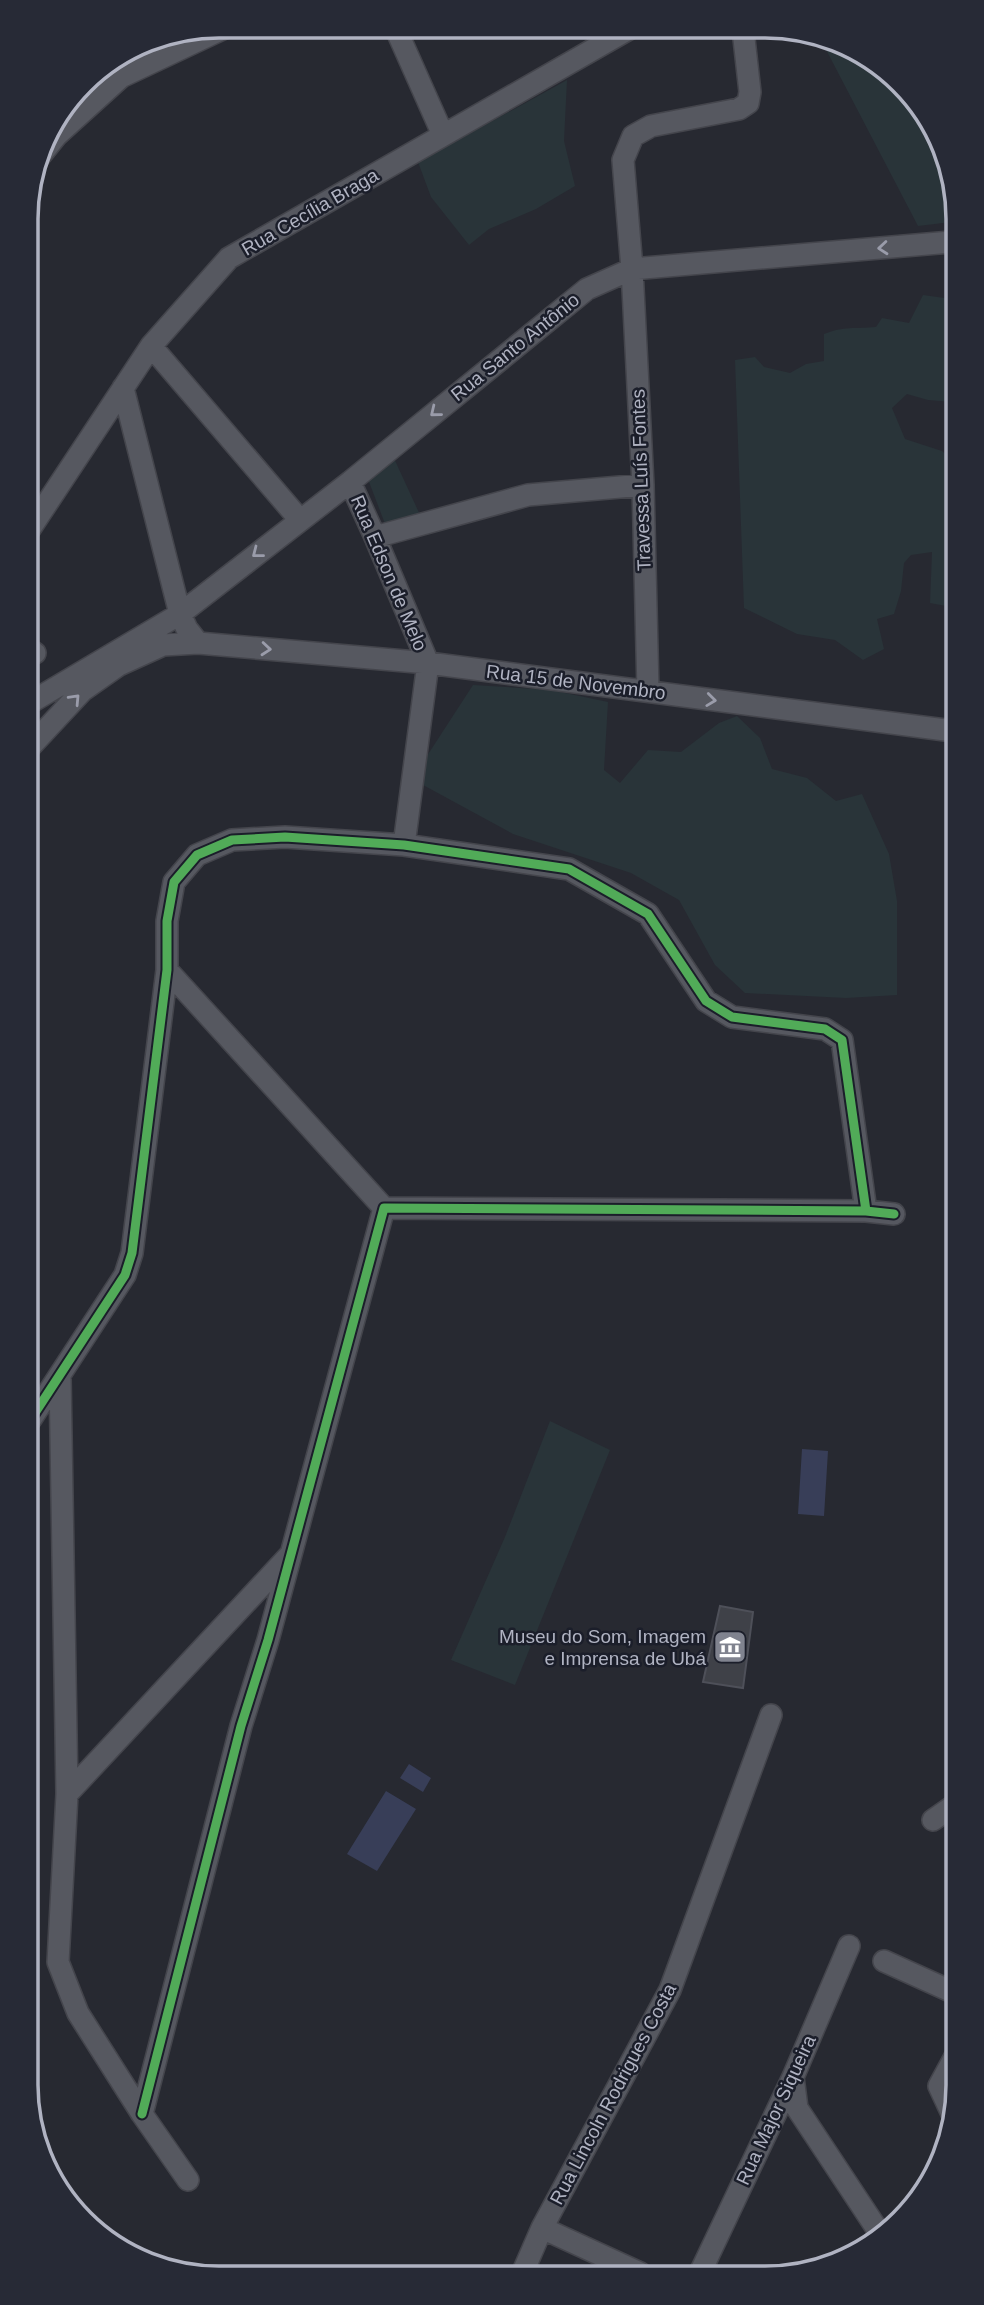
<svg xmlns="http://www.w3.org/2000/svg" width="984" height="2305" viewBox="0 0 984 2305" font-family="Arial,sans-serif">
  <rect width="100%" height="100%" fill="#272931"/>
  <!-- green -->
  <path fill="#293439" d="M821,40L892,75L951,170V222L918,226Z
    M567,80L564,141L575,186L536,209L489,229L469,245L431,197L418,162Z
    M923,295L952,299V324L947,332L952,341V402L928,400L907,394L892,408L905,439L942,451L952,460V487L945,505L952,513L953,571L946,606L930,603L932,552L911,555L904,563L901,591L894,614L877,619L884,649L863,660L835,640L797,634L744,608L735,360L755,357L764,367L790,373L806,364L824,361V334C844,326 855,329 876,327L882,318L909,323Z
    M392,454L421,517L387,529L366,474Z
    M473,685L551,690L608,702L604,770L620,783L648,750L681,752L719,723L737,716L760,738L772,769L807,778L836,801L862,794L889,854L897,901V995L846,998L745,993L715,965L679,900L631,873L513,834L412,779Z
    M550,1421L610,1450L515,1685L451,1660L505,1537Z"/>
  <!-- water -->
  <path fill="#383e58" d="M802,1449L828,1451L824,1516L798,1514Z
    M409,1764L431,1778L423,1792L400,1778Z
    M386,1791L416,1809L377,1871L347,1854Z"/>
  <!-- building -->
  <path fill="#3f4148" stroke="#4e5059" stroke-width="2" d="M720,1606L753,1612L743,1688L703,1682Z"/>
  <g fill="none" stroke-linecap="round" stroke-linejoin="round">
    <defs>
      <path id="minor" d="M395,27L443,135
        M40,156L57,135L121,77L229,26
        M151,346L300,520
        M350,482L375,537L428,663L404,845
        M28,532L151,346L229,258L629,29
        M375,537L528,495L643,485
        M198,643L187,629L180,614L350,482L587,289L632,269L951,242
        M28,649L35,653
        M648,691L643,485L632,269L623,160L633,136L651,126L739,109L748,103L750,92L743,30
        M28,704L180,614L123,388
        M28,749L82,691L119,665L163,645L198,643L428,663L953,731
        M167,970L384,1208
        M60,1376L67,1794L58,1962L78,2013L142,2114L188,2180
        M31,1419L125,1275L132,1253L167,970V921L174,882L197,855L232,840L285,837L404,845L569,869L648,914L706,1001L732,1017L825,1029L842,1040L866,1211
        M67,1794L290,1555
        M933,1820L956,1804
        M884,1961L957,1994
        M793,2077L797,2108L879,2232
        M142,2114L241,1726L268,1640L384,1208L866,1211L894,1214
        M953,2116L939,2086L957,2053
        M542,2228L640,2273
        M700,2273L793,2077L849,1946
        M522,2274L542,2228L670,1990L771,1715"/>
    </defs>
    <!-- minor casing -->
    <use href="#minor" stroke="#44454c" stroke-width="24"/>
    <!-- minor -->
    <use href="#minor" stroke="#565860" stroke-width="21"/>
    <defs>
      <path id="cycleway" d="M31,1419L125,1275L132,1253L167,970V921L174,882L197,855L232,840L285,837L404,845L569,869L648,914L706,1001L732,1017L825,1029L842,1040L866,1211
        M142,2114L241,1726L268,1640L384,1208L866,1211L894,1214"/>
    </defs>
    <!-- cycleway casing -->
    <use href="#cycleway" stroke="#1b1e2a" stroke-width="13"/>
    <!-- cycleway -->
    <use href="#cycleway" stroke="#51ab58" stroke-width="9"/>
  </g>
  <!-- one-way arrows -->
  <defs><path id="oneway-chevron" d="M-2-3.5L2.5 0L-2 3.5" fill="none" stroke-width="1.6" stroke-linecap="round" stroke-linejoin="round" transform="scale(1.75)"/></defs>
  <g stroke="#9a9caa">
    <use href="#oneway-chevron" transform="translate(883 248) rotate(175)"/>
    <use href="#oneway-chevron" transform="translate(435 412) rotate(141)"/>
    <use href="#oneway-chevron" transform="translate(257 553) rotate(142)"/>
    <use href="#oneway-chevron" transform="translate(266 649) rotate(5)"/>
    <use href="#oneway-chevron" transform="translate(75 699) rotate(-47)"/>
    <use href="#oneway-chevron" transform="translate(711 700) rotate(7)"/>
  </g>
  <!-- icons -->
  <defs>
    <symbol id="museum-square" viewBox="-11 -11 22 22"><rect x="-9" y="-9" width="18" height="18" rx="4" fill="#80838f" stroke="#1b1e2a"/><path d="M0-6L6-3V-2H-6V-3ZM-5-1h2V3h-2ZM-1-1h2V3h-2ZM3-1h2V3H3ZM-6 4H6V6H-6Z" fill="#fff"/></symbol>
  </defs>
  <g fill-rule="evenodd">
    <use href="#museum-square" x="711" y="1628" width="38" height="38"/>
  </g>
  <g text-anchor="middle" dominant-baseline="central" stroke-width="5" stroke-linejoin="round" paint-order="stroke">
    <!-- street labels -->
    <g font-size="19" fill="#b0b3c2" stroke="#1b1e2a">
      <text transform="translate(310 212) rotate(-30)">Rua Cecília Braga</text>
      <text transform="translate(515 347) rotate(-39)">Rua Santo Antônio</text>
      <text transform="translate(641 480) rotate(-92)">Travessa Luís Fontes</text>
      <text transform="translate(389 573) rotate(67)">Rua Edson de Melo</text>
      <text transform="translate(576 682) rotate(7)">Rua 15 de Novembro</text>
      <text transform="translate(613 2094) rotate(-62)">Rua Lincoln Rodrigues Costa</text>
      <text transform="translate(776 2110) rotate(-65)">Rua Major Siqueira</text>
    </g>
    <!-- poi labels -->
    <g font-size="19" fill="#b0b3c2" stroke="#1b1e2a" text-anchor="end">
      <text x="706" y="1636">Museu do Som, Imagem<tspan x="706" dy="22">e Imprensa de Ubá</tspan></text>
    </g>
  </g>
  <!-- crop -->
  <path d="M0 0H984V2305H0ZM219 38H765A181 181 0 0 1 946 219V2085A181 181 0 0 1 765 2266H219A181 181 0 0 1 38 2085V219A181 181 0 0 1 219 38Z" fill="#272a36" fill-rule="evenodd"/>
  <path fill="none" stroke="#b0b3c2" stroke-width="3.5" d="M219 38H765A181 181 0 0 1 946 219V2085A181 181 0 0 1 765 2266H219A181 181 0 0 1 38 2085V219A181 181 0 0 1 219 38Z"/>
</svg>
